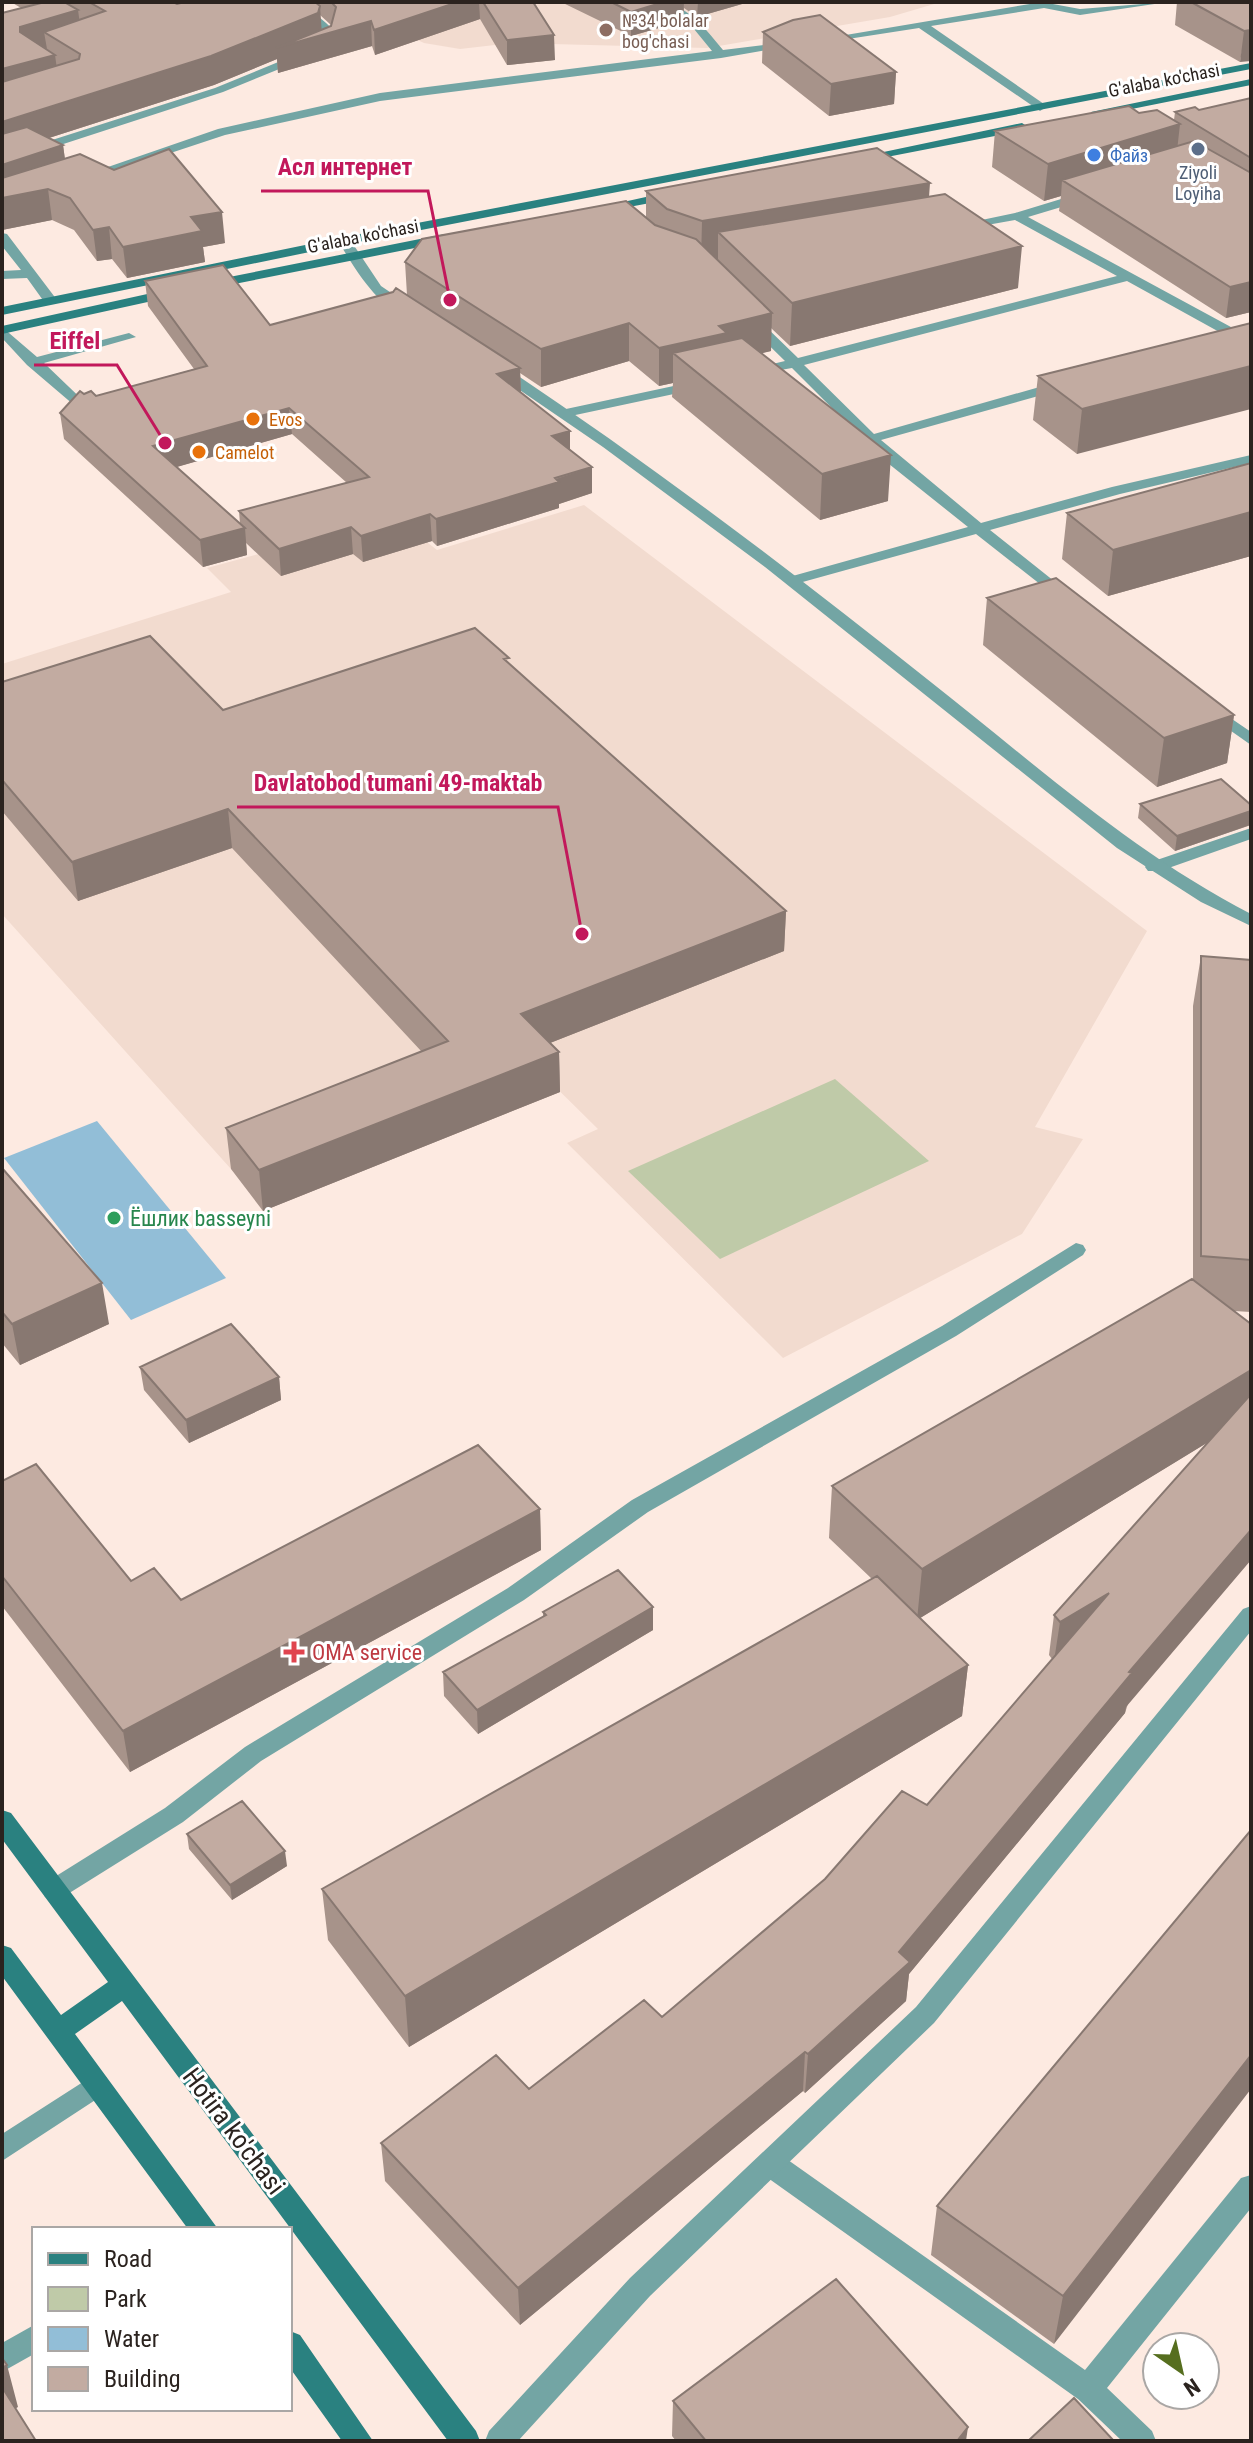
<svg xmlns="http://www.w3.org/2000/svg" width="1253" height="2443" viewBox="0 0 1253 2443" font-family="'Roboto Condensed',sans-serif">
  <rect width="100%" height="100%" fill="#fdeae1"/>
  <!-- education -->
  <path fill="#f2dbcf" d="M337,2H941L890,17L707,48L512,43L460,49L424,43Z
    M584,505L1147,931L1035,1127L1083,1139L1022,1234L783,1358L567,1143L598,1129L522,1054L231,1169L2,914V664L231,592L207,568L395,517L437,550Z"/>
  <!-- green -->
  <path fill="#bfcaa8" d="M835,1079L929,1161L720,1259L628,1171Z"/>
  <!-- water -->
  <path fill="#92bed7" d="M97,1121L226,1278L131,1320L4,1158Z"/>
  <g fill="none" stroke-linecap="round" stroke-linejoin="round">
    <!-- lane -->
    <path fill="#73a5a4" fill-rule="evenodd" d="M282,2C306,2 318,16 335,31L331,48L223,92L2,164V156L215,88L322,44L325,34L305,15Z
      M651,2C687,2 702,25 723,50L790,42L796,45L721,58L380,101L225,135L89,180L79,177L218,129L380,93L712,51L685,18Z
      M1042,2L1080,9L1168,2L1080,15L1044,8L931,26L1044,104L1046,107L1040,111L919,28L822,43L816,40Z
      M1084,192L1090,196L1088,199L1028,217L1242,333V339H1232L1127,281L804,365L874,434L1057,382H1067V388L881,440L981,523L1112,487L1251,455V463L1120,494L990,530L1069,593V599H1059L976,534L799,583H789V577L968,527L884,460L792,368L747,376V370L785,361L748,325V319H758L798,358L1117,276L1015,220L959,230L953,226L1015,213Z
      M2,233L7,234L57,300L55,303H45L27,278L2,279V271L21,270L2,246Z
      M2,327L37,357L129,333L136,337L44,363L93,410L95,413L88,417L27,365L2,338Z
      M697,381L704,385L702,388L566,417L559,413L566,409Z
      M1213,706L1251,732V745L1207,714V708Z
      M1251,828V839L1160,871H1148L1145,867L1148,863Z
      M97,2073L106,2077L110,2085L106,2093L2,2161V2134Z
      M771,2152L781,2155L1085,2370L1241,2178L1251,2175V2208L1107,2388L1152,2431L1156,2441H1122L1078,2399L761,2173L758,2164L761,2155Z
      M34,2325V2354L2,2372V2343Z"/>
    <!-- street -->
    <path fill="#73a5a4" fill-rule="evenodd" d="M339,238H349L381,286L412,307V313C381,317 352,263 338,241Z
      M492,365H502C649,463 789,569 927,679C1033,762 1131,852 1251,914V926L1201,902L1117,848L765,567L603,447L492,371Z
      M1076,1243L1083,1245L1086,1250L1083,1255L956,1336L648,1512L524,1600L261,1761L183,1822L63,1897L54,1900L45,1897L42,1890L45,1883L165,1808L245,1747L508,1588L632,1500L942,1326Z
      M1251,1606V1631L934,2023L650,2296L518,2441H485L489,2431L630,2278L916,2007L1243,1609Z"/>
    <!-- secondary -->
    <path fill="#2a8180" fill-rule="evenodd" d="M1251,63V69L344,245L2,315V307L344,237Z
      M1251,79V85L1097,116L1091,112Z
      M1022,123L1028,127L1026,130L861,162L855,158Z
      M673,191L679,195L677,198L602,212L596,208Z
      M445,234L450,235V241L209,289L202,285L209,281Z
      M170,289L175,290V296L2,334V326Z
      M2,1810L11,1813L476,2431L480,2441H448L122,2001L75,2034L218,2229H188L2,1976V1945L11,1948L61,2015L108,1982L2,1839Z
      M290,2331L300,2335L373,2441H342L290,2368Z"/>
  </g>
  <!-- wall -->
  <path fill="#a7938a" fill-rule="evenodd" d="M11,2H173L177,4L185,2H533L555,60L507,65L480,19L375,55L372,46L278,73L277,59L214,85L49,138L63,145L65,159L225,243L203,247L205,262L127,278L112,259L97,261L74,230L52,220L2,230V13L21,8ZM320,15L331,25V26L321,30Z
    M561,2H749L697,17L684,8L683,21L631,36Z
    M1177,2H1251L1240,62L1175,25Z
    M763,32L896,72L894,104L829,116L762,63Z
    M1251,98V312L1226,318L1059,211L1061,196L1044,201L992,167L995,131L1139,113L1174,120L1175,112L1199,110Z
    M646,191L929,196L1018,288L790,346L771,328V351L761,353L888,501L820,520L672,397L673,383L659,386L629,361L541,387L520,373L521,393L570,450L592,467V493L559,504V508L437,546L432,541L363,562L353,554L281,576L246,543L247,555L203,567L64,439L60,413L84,394L96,396L194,369L148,306L145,281L270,325L407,295L405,262L646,217ZM292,434L347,483L239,511L240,524L176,467Z
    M1251,323L1077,454L1033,420L1038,376Z
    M1251,463V556L1108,596L1062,559L1067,513Z
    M987,598L1234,715L1227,763L1157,787L983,645Z
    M509,664L786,911L784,951L550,1043L559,1052L560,1092L263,1211L231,1169L226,1128L422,1052L232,848L78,901L2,811V682L223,710Z
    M1140,804L1251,805V825L1175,851L1138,818Z
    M1201,956L1251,960V1312L1234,1311L1251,1324L1125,1713L909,1974L906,2001L805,2093L803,2091L520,2325L385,2181L381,2143L529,2089L662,2017L927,1805L1052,1659L1049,1655L1054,1615L1208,1442L920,1618L968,1665L962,1716L409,2047L328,1940L322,1889L872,1579L829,1538L832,1486L1193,1279V1006Z
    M2,1168L109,1324L20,1365L2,1343Z
    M140,1367L279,1377L281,1400L189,1443L144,1390Z
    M2,1481L131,1581L181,1600L540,1509L541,1550L130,1772L2,1606Z
    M653,1607V1630L478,1734L444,1696L443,1672L543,1617V1612Z
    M1251,1830L1054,2344L931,2255L937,2206Z
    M187,1834L287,1866L232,1900L189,1849Z
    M673,2401L966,2441H676L672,2436Z"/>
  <!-- shaded-wall -->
  <path fill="#887871" d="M458,2H479L480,19L375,55L374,30Z
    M664,2H684L683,21L631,36V12Z
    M698,2H749L697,17Z
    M320,6L322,35L371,21L372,46L278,73L277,59L214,85L2,153V122Z
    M78,10L82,39L44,32L47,49L20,32V27Z
    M1251,30V61L1240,62L1244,31Z
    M554,35L555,60L507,65V40Z
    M55,55L59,84L2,100V69Z
    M896,72L894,104L829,116L831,84Z
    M1180,124L1176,160L1062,180L1061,196L1044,201L1048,164Z
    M63,145L67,176L2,197V165Z
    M930,183L927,225L718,232V260L701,263L702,221Z
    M48,189L52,220L2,230V198Z
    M222,212L225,243L203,247L205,262L127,278L123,247L191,217Z
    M109,227L112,259L97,261L93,230Z
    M1022,246L1018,288L790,346L792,303Z
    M1251,282V312L1226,318L1230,287Z
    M772,313L771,351L726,362L673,353V383L659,386V348L719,326Z
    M629,323V361L541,387V349Z
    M1251,366V409L1077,454L1082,409Z
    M520,368L521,393L497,374Z
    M289,408L292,434L156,473L153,446Z
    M570,431V457L552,436Z
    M891,455L888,501L820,520L822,474Z
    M592,467V493L559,504V508L437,546L436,519Z
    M1251,512V556L1108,596L1113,550Z
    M430,514L432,541L363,562L361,536Z
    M351,527L353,554L281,576L279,549Z
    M245,528L247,555L203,567L200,540Z
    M1234,715L1227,763L1157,787L1164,738Z
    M228,809L232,848L78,901L72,862Z
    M1251,811L1250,825L1175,851L1177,836Z
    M786,911L784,951L522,1054L521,1014Z
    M559,1052L560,1092L263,1211L259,1170Z
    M102,1283L109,1324L20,1365L12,1324Z
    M1251,1370V1416L917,1620L922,1569Z
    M279,1377L281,1400L189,1443L186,1420Z
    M540,1509L541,1550L130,1772L123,1731Z
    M1251,1530V1560L1126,1707L1125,1713L909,1974L906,2001L805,2093L808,2054L899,1952L1129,1672Z
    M1109,1593L1054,1661L1060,1622Z
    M653,1607V1630L478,1734L477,1710Z
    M968,1665L962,1716L409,2047L405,1996Z
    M285,1851L287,1866L232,1900L230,1885Z
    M805,2052L803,2091L520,2325L518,2288Z
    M1251,2055V2089L1054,2344L1063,2296Z
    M7,2365L18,2407L5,2415L2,2403V2368Z
    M968,2427L966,2441H957Z"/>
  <!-- building -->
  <path fill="#c2aba1" stroke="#887871" stroke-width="2" d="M45,2H64L78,10L20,27V32L55,55L2,69V13Z
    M89,2H173L177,4L185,2H315L320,6L318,13L211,56L2,122V82L79,59L80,54L44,32L105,11Z
    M331,2H458L374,30L371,21L276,48L331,26L336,7Z
    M483,2H533L554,35L507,40Z
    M611,2H664L631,12Z
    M1191,2H1251V30L1244,31Z
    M820,15L896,72L831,84L763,32L793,20Z
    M1251,98V158L1175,112L1195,107L1199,110Z
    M1129,106L1139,113L1157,110L1180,124L1048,164L995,131Z
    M27,127L63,145L2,165V134Z
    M1194,141L1251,173V282L1230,287L1062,180Z
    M877,148L930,183L702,221L667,209L646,191Z
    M169,149L222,212L191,217L202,231L123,247L109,227L93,230L70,198L48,189L2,198V178L80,154L114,170Z
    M945,194L1022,246L792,303L718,232Z
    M626,201L655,225L696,239L772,313L719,326L727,333L659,348L629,323L541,349L405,262L422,239Z
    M223,265L270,325L393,292L396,288L520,368L497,374L570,431L552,436L592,467L555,478L559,482L436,519L430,514L361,536L351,527L279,549L239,511L369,477L289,408L153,446L245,528L200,540L60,413L80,391L84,394L91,391L96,396L207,366L145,281Z
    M1251,323V366L1082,409L1038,376Z
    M742,338L891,455L822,474L673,353Z
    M1251,463V512L1113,550L1067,513Z
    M1056,578L1234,715L1164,738L987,598Z
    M475,628L509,658L504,659L786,911L521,1014L559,1052L259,1170L226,1128L448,1041L228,809L72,862L2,780V682L150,636L223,710Z
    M1221,779L1251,805V811L1177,836L1140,804Z
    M1201,956L1251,960V1260L1201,1256Z
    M2,1168L102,1283L12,1324L2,1312Z
    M1192,1279L1251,1324V1370L922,1569L832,1486Z
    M231,1324L279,1377L186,1420L140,1367Z
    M1251,1394V1530L1129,1672L1132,1673L899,1952L910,1962L808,2054L805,2052L518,2288L381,2143L496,2055L529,2089L644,2000L662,2017L825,1879L902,1791L927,1805L1109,1593L1060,1622L1054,1615Z
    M478,1445L540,1509L123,1731L2,1576V1481L36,1464L131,1581L154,1568L181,1600Z
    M618,1570L653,1607L477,1710L443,1672L546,1615L543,1612Z
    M877,1576L968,1665L405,1996L322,1889Z
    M242,1801L285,1851L230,1885L187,1834Z
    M1251,1830V2055L1063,2296L937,2206Z
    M836,2279L968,2427L957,2441H706L673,2401Z
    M2,2358L7,2365L2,2368Z
    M2,2387L36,2441H2Z
    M1074,2398L1114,2441H1028Z"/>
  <!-- markers -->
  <circle fill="#8d6e63" stroke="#fff" stroke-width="3" cx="606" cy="30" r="8"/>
  <circle fill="#5c6f8a" stroke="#fff" stroke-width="3" cx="1198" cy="149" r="8"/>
  <circle fill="#3f7fe0" stroke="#fff" stroke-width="3" cx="1094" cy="155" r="8"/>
  <g fill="#e8710a" stroke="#fff" stroke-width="3">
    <circle cx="253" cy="419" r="8"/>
    <circle cx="199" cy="452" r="8"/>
  </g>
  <circle fill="#2e9e5b" stroke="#fff" stroke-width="3" cx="114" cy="1218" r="8"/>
  <path fill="#e0444e" stroke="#fff" stroke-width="3" d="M290 1640h8v8h8v8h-8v8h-8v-8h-8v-8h8z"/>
  <g text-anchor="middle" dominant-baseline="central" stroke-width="6" stroke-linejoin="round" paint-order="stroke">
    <!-- far-education labels -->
    <g font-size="18" fill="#785e54" stroke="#fff" text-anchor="start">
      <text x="622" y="20">№34 bolalar<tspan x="622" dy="21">bog'chasi</tspan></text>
    </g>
    <!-- far-street labels -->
    <g font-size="18" fill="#2b231f" stroke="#fff">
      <text transform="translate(1164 80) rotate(-11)">G'alaba ko'chasi</text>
      <text transform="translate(363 236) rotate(-11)">G'alaba ko'chasi</text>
    </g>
    <!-- far-shop labels -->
    <g font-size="18" fill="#366cbe" stroke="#fff" text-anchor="start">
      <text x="1110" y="155">Файз</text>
    </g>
    <!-- far-service labels -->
    <g font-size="18" fill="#4e5e75" stroke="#fff">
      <text x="1198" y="172">Ziyoli<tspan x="1198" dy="21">Loyiha</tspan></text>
    </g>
    <!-- far-food labels -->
    <g font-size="18" fill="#c56008" stroke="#fff" text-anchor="start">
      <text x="269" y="419">Evos</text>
      <text x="215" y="452">Camelot</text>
    </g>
    <!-- leisure labels -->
    <g font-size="22" fill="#27864d" stroke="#fff" text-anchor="start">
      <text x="130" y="1218">Ёшлик basseyni</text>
    </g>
    <!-- health labels -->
    <g font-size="22" fill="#be3a42" stroke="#fff" text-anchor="start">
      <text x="312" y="1652">OMA service</text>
    </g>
    <!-- near-street labels -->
    <g font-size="26" fill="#2b231f" stroke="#fff">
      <text transform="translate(234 2131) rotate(53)">Hotira ko'chasi</text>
    </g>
  </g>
  <!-- callouts -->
  <path fill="none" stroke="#c2185b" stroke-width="3" d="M450 300L428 191H261M165 443L117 365H34M582 934L558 807H237"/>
  <g fill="#c2185b" stroke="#fff" stroke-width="3">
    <circle cx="450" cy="300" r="8"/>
    <circle cx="165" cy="443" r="8"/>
    <circle cx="582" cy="934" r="8"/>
  </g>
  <g font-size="24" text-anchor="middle" font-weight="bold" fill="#c2185b" stroke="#fff" stroke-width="6" stroke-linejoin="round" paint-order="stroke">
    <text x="345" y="175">Асл интернет</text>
    <text x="75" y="349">Eiffel</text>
    <text x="398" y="791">Davlatobod tumani 49-maktab</text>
  </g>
  <!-- border -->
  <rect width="1253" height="2443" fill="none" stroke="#2b231f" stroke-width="8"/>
  <!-- legend -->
  <rect x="32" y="2227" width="260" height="184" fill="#ffffff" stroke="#aaa7a5" stroke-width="2"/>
  <rect x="48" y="2253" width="40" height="12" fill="#2a8180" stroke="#aaa7a5" stroke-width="2"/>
  <text x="104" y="2267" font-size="24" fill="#2b231f">Road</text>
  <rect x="48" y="2287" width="40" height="24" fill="#bfcaa8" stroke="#aaa7a5" stroke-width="2"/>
  <text x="104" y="2307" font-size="24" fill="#2b231f">Park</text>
  <rect x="48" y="2327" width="40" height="24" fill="#92bed7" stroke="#aaa7a5" stroke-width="2"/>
  <text x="104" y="2347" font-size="24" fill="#2b231f">Water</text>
  <rect x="48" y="2367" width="40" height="24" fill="#c2aba1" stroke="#aaa7a5" stroke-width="2"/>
  <text x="104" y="2387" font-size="24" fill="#2b231f">Building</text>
  <!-- north arrow -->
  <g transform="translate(1181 2371) rotate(146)"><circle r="38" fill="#ffffff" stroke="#aaa7a5" stroke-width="2"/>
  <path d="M0-6L14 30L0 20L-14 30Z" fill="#566e1f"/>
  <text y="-12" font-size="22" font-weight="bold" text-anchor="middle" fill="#2b231f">N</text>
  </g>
</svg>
